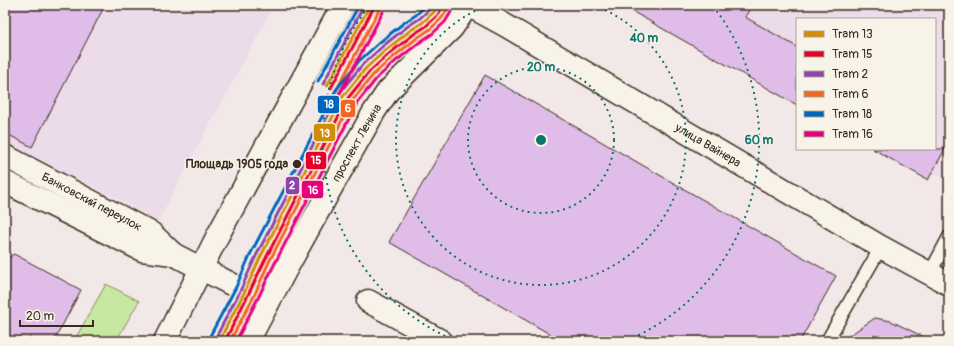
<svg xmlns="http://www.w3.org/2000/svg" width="954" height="346" viewBox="0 0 954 346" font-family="Pangolin,sans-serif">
  <rect width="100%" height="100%" fill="#f2e8e8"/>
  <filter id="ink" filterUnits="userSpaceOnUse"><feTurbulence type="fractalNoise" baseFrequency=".025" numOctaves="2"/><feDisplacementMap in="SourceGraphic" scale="8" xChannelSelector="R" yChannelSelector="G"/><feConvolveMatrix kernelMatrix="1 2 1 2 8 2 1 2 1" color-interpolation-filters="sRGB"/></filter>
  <g filter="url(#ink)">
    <!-- built -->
    <path fill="#ecdbe8" d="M5,5H274L158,221L118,199L5,143Z
      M640,5H949V181L893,149H935V19H797V94Z"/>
    <!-- green -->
    <path fill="#c7e8a1" stroke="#818960" d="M106,284L139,301L116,341H74Z"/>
    <!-- building -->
    <path fill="#dfbde8" stroke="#3b2a1e" d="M5,5H105L32,147L5,133Z
      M621,5H752L745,17L797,47V105Z
      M485,75L836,276L800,341H562L389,242Z
      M873,149H945L928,180Z
      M14,254L81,290L54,341H5V261Z
      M875,318L891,321L932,341H841Z"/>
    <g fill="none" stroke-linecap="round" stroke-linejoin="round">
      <defs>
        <path id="lane" d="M930,273L949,237
          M827,341L881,247"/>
        <g id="street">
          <path id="s1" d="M468,5L503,24L881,247L949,284"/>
          <path id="s2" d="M5,156L151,233L173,254L268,303"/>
          <path d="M5,182L142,250L173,254"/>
          <path d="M368,301L441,341"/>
        </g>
        <g id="secondary">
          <path d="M165,341L218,235L343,5"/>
          <path id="s3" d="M248,341L285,271L331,188L374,112L388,91L452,28L468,5"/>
        </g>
      </defs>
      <!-- lane casing -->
      <use href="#lane" stroke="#3b2a1e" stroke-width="15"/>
      <!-- street casing -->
      <use href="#street" stroke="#3b2a1e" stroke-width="25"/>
      <!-- secondary casing -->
      <use href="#secondary" stroke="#3b2a1e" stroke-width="25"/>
      <!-- lane -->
      <use href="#lane" stroke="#f7f3e8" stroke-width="12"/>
      <!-- street -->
      <use href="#street" stroke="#f7f3e8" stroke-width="22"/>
      <!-- secondary -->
      <use href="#secondary" stroke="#f7f3e8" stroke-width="22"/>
      <defs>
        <path id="tram-1" d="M327,86L370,5
          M219,341L245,291L260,258L344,95L366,68L386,50L411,30L422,23L434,12L438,5"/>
        <path id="tram-2" d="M331,88L374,7
          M225,341L249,293L265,260L348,98L370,71L389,54L414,34L425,27L438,15L442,7"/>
        <path id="tram-3" d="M323,84L364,5
          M215,339L241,289L256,256L340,92L363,64L383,46L408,26L419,19L430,9L432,5"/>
        <path id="tram-4" d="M336,91L379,10
          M230,341L254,296L269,262L352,101L373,75L392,58L417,38L429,30L441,19L447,10"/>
        <path id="tram-5" d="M318,81L359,5
          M210,336L236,287L251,253L336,90L359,61L380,42L405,22L416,15L426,5"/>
        <path id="tram-6" d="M340,93L383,12
          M236,341L258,298L274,265L357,103L377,78L396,61L420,42L432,34L445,22L451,12"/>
      </defs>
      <!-- tram-1 casing -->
      <use href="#tram-1" stroke="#f7f3e8" stroke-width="6"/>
      <!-- tram-2 casing -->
      <use href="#tram-2" stroke="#f7f3e8" stroke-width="6"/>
      <!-- tram-3 casing -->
      <use href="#tram-3" stroke="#f7f3e8" stroke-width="6"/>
      <!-- tram-4 casing -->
      <use href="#tram-4" stroke="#f7f3e8" stroke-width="6"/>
      <!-- tram-5 casing -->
      <use href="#tram-5" stroke="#f7f3e8" stroke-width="6"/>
      <!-- tram-6 casing -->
      <use href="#tram-6" stroke="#f7f3e8" stroke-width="6"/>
      <!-- tram-1 -->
      <use href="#tram-1" stroke="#d18d06" stroke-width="3"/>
      <!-- tram-2 -->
      <use href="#tram-2" stroke="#e4002b" stroke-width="3"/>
      <!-- tram-3 -->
      <use href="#tram-3" stroke="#8e44ad" stroke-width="3"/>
      <!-- tram-4 -->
      <use href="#tram-4" stroke="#f26522" stroke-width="3"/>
      <!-- tram-5 -->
      <use href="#tram-5" stroke="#0065bd" stroke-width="3"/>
      <!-- tram-6 -->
      <use href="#tram-6" stroke="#e5007d" stroke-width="3"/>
    </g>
  </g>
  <!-- distance rings -->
  <g fill="none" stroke="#0f766e" stroke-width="2" stroke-dasharray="2 4">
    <circle cx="541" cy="140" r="73"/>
    <path d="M594 5A145 145 0 1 1 488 5"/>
    <path d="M456 341A218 218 0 0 1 369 6M713 6A218 218 0 0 1 626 341"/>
  </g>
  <!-- markers -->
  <circle fill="#3b2a1e" stroke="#f7f3e8" stroke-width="1.5" cx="297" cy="164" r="5"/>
  <g text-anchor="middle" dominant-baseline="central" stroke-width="3" stroke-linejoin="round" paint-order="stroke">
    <!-- street labels -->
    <g font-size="12" fill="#3b2a1e" stroke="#f7f3e8">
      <text stroke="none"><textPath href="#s3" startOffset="226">проспект Ленина</textPath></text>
      <text stroke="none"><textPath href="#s1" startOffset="278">улица Вайнера</textPath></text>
      <text stroke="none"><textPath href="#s2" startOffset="98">Банковский переулок</textPath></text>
    </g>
    <!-- stop labels -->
    <g font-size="12" font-weight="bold" fill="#3b2a1e" stroke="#f7f3e8" text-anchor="end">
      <text x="288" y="164">Площадь 1905 года</text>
    </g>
  </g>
  <circle cx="541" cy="140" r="6" fill="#0f766e" stroke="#f7f3e8" stroke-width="2"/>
  <g font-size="12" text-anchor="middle" font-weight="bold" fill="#0f766e" stroke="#f7f3e8" stroke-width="3" stroke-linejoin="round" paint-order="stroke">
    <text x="644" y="42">40 m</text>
    <text x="541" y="71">20 m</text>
    <text x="759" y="144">60 m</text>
  </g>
  <g stroke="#f7f3e8" stroke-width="1.5">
    <rect x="317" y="95" width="23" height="19" rx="4" fill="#0065bd"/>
    <rect x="340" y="99" width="16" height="19" rx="4" fill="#f26522"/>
    <rect x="313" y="123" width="23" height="19" rx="4" fill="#d18d06"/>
    <rect x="305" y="151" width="22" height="19" rx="4" fill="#e4002b"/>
    <rect x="285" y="176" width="15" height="19" rx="4" fill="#8e44ad"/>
    <rect x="301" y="180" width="23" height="19" rx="4" fill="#e5007d"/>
  </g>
  <g font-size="11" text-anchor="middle" font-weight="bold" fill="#fff">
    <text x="329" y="108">18</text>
    <text x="348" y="112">6</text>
    <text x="325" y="137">13</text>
    <text x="316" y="164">15</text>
    <text x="292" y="189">2</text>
    <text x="313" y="194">16</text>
  </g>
  <!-- margin -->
  <rect width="954" height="346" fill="none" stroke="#f7f3e8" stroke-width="20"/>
  <rect x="10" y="10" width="934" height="326" fill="none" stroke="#3b2a1e" stroke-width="1.5" filter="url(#ink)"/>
  <!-- legend -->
  <rect x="796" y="18" width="140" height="132" fill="#f7f3e8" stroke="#aca397"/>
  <rect x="804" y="31" width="20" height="6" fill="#d18d06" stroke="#aca397"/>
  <text x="832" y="38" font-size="12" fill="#3b2a1e">Tram 13</text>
  <rect x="804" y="51" width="20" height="6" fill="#e4002b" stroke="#aca397"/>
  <text x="832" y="58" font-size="12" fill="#3b2a1e">Tram 15</text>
  <rect x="804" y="71" width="20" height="6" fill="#8e44ad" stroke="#aca397"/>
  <text x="832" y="78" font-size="12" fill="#3b2a1e">Tram 2</text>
  <rect x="804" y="91" width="20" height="6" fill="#f26522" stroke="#aca397"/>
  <text x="832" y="98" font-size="12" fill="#3b2a1e">Tram 6</text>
  <rect x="804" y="111" width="20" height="6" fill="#0065bd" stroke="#aca397"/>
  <text x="832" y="118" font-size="12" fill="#3b2a1e">Tram 18</text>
  <rect x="804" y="131" width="20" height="6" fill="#e5007d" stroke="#aca397"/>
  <text x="832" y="138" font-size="12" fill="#3b2a1e">Tram 16</text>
  <!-- scale -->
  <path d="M20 320v6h73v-6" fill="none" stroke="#3b2a1e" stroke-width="2"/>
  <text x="26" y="320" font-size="12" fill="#3b2a1e" stroke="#f7f3e8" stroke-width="3" paint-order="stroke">20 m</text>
</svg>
